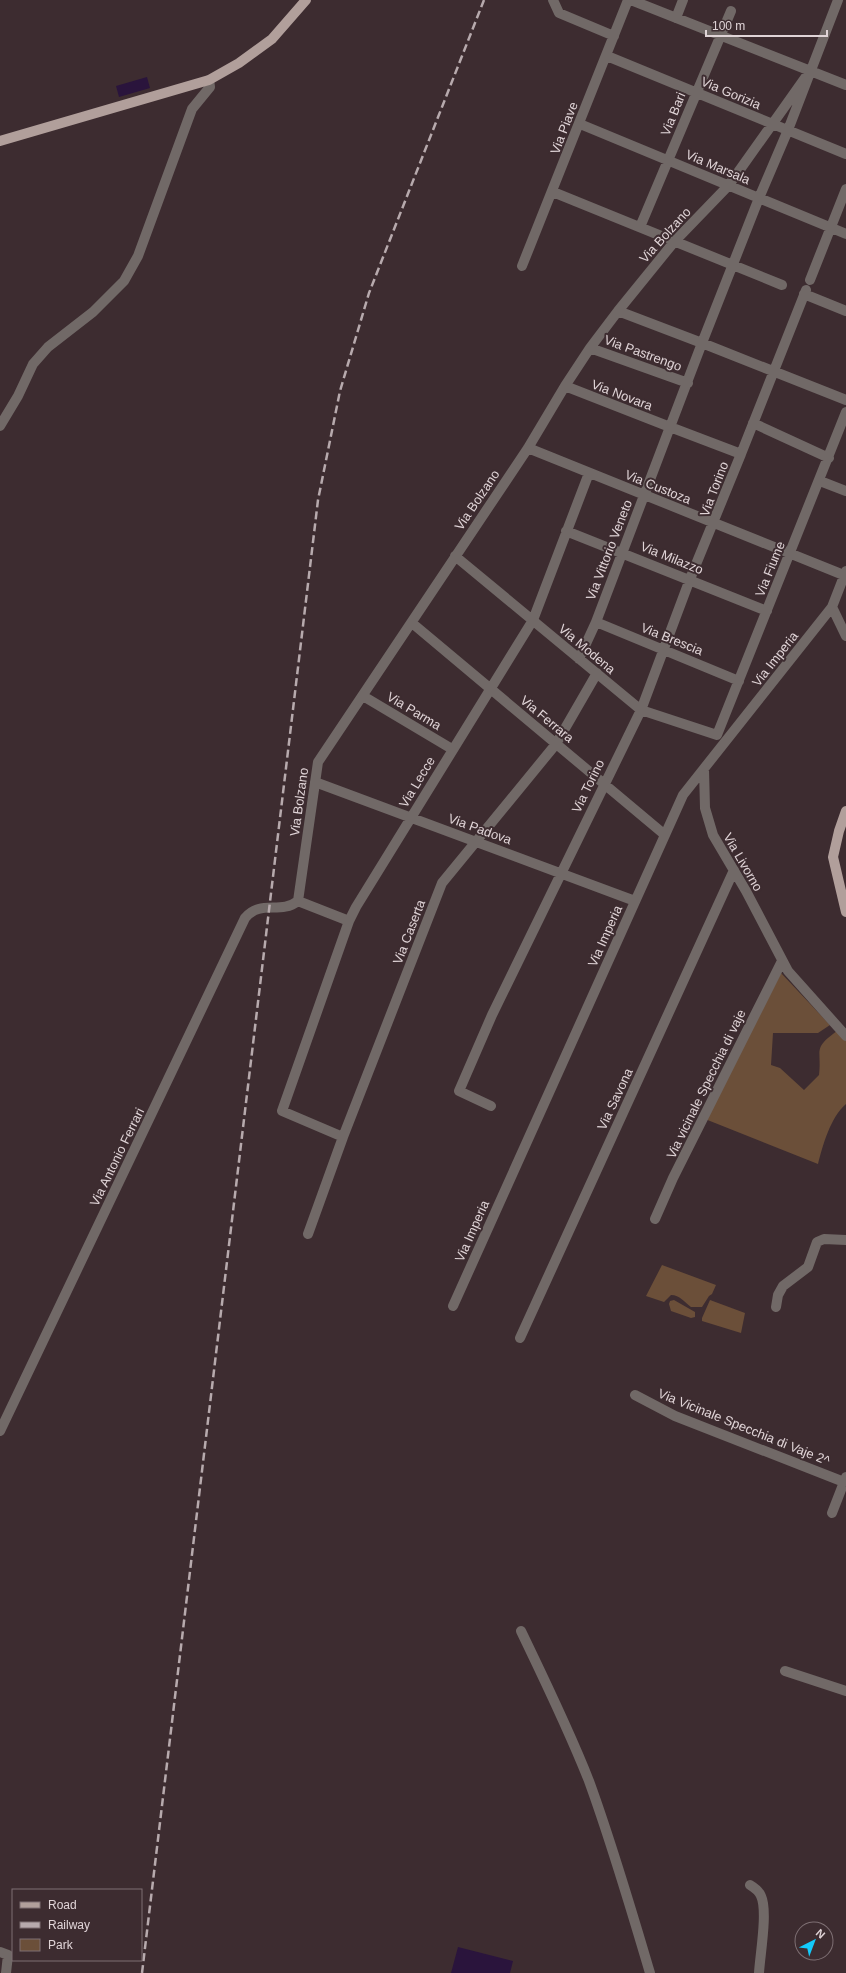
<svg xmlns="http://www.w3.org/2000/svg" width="846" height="1973" viewBox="0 0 846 1973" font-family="Helvetica,sans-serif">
  <rect width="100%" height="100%" fill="#3d2c30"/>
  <!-- green -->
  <path fill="#6b4f39" d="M781,973L830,1025L818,1033H773L771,1065L780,1068L804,1090L819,1075C822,1049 812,1049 837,1031L846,1041V1104C830,1118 823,1145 818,1164L705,1119Z
    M662,1265L716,1285L712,1294L709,1296L702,1307H691C684,1302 680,1295 671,1295L664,1302L646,1296Z
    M674,1300L695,1312V1317L691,1318L671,1311L669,1304L670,1301Z
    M710,1300L745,1313L741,1333L702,1321V1318Z"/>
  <!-- water -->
  <path fill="#2a143c" d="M147,77L150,88L119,97L116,86Z
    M458,1947L513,1961L510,1973H451Z"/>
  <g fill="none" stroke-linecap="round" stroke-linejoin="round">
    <!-- minor -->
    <path stroke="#716967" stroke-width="10" d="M553,0L559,13L614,36
      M631,0L846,85
      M676,18L683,0
      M607,56L846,154
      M580,124L846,234
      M553,192L782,285
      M640,227L731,11
      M522,266L628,0
      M810,280L846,189
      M806,290L741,454L670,427L702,343L846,400
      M804,294L846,311
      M618,311L702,343L759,198L788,130L838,0
      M590,348L688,383
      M565,386L670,427L596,622L579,659
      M753,423L829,458
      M0,426L18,396L33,364L48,347L93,312L124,281L138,256L192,109L210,87L209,80
      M528,448L846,576
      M820,481L846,491
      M566,531L767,611
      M455,556L641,710L717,735L846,412
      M846,571L832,607L846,636
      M596,622L739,681
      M412,623L665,835
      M363,696L452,749
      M704,769L705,808L713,835L746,891L788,971L846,1036
      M315,782L635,901
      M298,901L349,921
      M491,1106L459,1091L492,1015L641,710L690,579L741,454
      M343,1137L282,1111L349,921L356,907L533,620L589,473
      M655,1219L673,1178L782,961
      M308,1234L343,1137L442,883L556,744L597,673
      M453,1306L683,795L832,607
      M776,1307L778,1295L783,1286L808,1267L817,1242L824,1239L846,1240
      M520,1338L734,870
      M635,1395L675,1416L844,1482
      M0,1431L245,918C261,899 280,915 298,901L318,762L528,448L565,386L590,348L618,311L674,242L729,185L810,71
      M832,1513L846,1477
      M521,1631C545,1681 569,1730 589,1781C612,1844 631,1909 650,1973
      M785,1671L846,1691
      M750,1885C755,1888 759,1891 761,1896C768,1911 760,1955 759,1973
      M0,1952L8,1955L6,1973"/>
    <!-- major -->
    <path stroke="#b19f9b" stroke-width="10" d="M0,141L209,80L239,63L272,39L306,0
      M846,811L839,831L833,857L846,912"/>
    <!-- rail -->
    <path stroke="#b7aaad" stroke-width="2.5" stroke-dasharray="8 4" stroke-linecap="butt" d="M142,1973L318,500L340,391L369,293L484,0"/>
  </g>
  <g text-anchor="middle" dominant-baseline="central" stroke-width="4" stroke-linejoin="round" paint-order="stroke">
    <!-- street labels -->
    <g font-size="13" fill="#e0d4d7" stroke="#3d2c30">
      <text transform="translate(731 93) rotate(23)">Via Gorizia</text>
      <text transform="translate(673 114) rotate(-68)">Via Bari</text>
      <text transform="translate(564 128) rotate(-69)">Via Piave</text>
      <text transform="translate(718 167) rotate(23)">Via Marsala</text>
      <text transform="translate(665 235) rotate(-48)">Via Bolzano</text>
      <text transform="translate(643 353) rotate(20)">Via Pastrengo</text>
      <text transform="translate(622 395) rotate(21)">Via Novara</text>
      <text transform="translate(658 487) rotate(22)">Via Custoza</text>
      <text transform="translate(714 489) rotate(-69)">Via Torino</text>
      <text transform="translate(477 500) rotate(-56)">Via Bolzano</text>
      <text transform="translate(609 550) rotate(-69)">Via Vittorio Veneto</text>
      <text transform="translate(672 558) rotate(22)">Via Milazzo</text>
      <text transform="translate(770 569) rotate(-68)">Via Fiume</text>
      <text transform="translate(672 639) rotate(22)">Via Brescia</text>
      <text transform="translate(587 649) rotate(40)">Via Modena</text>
      <text transform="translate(775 659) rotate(-52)">Via Imperia</text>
      <text transform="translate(414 711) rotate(31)">Via Parma</text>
      <text transform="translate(547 719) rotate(40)">Via Ferrara</text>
      <text transform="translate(417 782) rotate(-59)">Via Lecce</text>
      <text transform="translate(588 786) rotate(-64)">Via Torino</text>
      <text transform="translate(299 802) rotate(-82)">Via Bolzano</text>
      <text transform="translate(480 829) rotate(20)">Via Padova</text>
      <text transform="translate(743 862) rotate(60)">Via Livorno</text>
      <text transform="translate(409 932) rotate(-69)">Via Caserta</text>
      <text transform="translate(605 936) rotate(-66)">Via Imperia</text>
      <text transform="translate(706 1084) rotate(-64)">Via vicinale Specchia di vaje</text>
      <text transform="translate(615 1099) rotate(-65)">Via Savona</text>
      <text transform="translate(117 1157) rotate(-64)">Via Antonio Ferrari</text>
      <text transform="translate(472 1231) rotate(-66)">Via Imperia</text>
      <text transform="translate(744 1427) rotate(22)">Via Vicinale Specchia di Vaje 2^</text>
    </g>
  </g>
  <!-- legend -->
  <rect x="12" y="1889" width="130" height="72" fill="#3d2c30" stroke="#7e6f73"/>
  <rect x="20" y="1902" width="20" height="6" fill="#b19f9b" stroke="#7e6f73"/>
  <text x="48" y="1909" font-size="12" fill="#e0d4d7">Road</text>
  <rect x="20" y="1922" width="20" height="6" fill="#b7aaad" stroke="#7e6f73"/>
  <text x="48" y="1929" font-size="12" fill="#e0d4d7">Railway</text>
  <rect x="20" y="1939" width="20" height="12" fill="#6b4f39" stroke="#7e6f73"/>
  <text x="48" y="1949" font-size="12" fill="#e0d4d7">Park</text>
  <!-- north arrow -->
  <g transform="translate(814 1941) rotate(42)"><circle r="19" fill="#3d2c30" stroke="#7e6f73"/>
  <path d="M0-3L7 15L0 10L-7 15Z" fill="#13cafb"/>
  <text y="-6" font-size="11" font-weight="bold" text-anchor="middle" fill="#e0d4d7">N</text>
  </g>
  <!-- scale -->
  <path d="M706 30v6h121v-6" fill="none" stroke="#e0d4d7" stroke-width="2"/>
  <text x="712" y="30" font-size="12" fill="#e0d4d7" stroke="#3d2c30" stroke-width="3" paint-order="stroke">100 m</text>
</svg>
